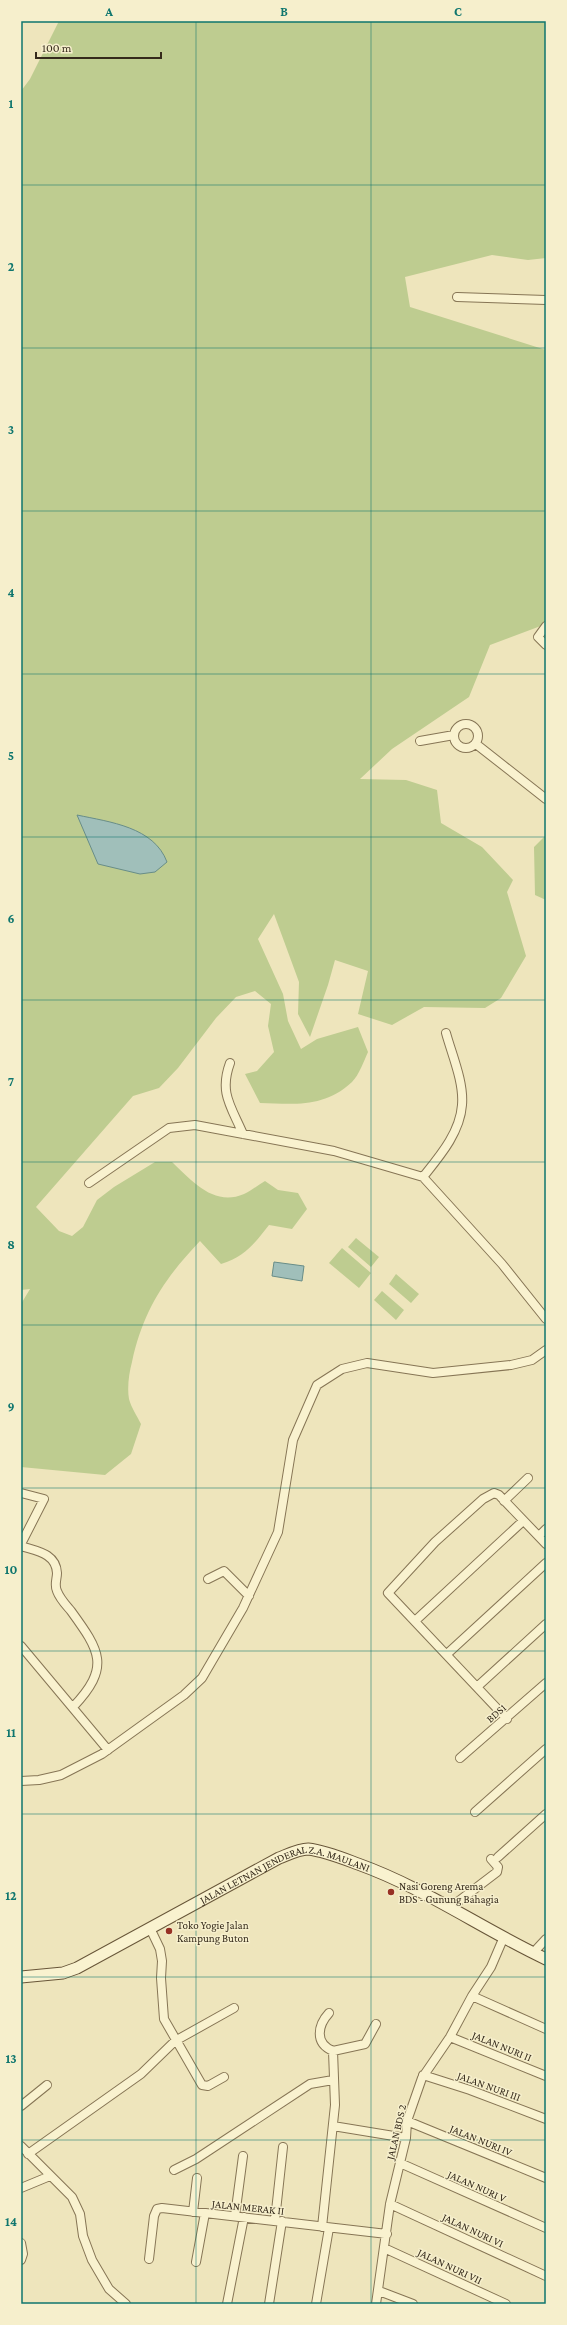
<svg xmlns="http://www.w3.org/2000/svg" width="567" height="2325" viewBox="0 0 567 2325" font-family="'Crimson Pro',serif">
  <rect width="100%" height="100%" fill="#eee5bc"/>
  <!-- green -->
  <path fill="#becc90" d="M59,21H546V258L528,260L492,255L405,277L410,307L546,350V624L490,645L469,697L392,749L360,779L406,780L437,790L441,823L482,847L513,880L507,892L526,956L501,998L485,1008L424,1007L392,1025L358,1014L368,971L335,960L328,985L310,1037L298,1014L299,982L274,914L258,939L283,994L288,1021L301,1049L317,1039L358,1027L368,1052C364,1061 359,1075 352,1082C324,1108 295,1104 260,1103L245,1074L257,1071L274,1052L268,1026L271,1004L255,991L236,997L216,1018L178,1068L159,1088L133,1096L36,1207L59,1231L72,1236L83,1227L97,1200L114,1187L155,1162H172C192,1181 214,1207 244,1194C251,1191 258,1185 265,1181L278,1190L298,1193L307,1209L292,1229L269,1225C254,1244 245,1257 221,1264L200,1241C164,1279 143,1311 132,1362C129,1373 127,1388 129,1399C131,1407 137,1416 141,1424L131,1454L105,1475L21,1467V1304L30,1289L21,1290V91L30,79Z
    M546,835V900L535,895L534,847Z
    M356,1238L379,1257L371,1267L348,1247Z
    M342,1248L371,1273L359,1288L329,1263Z
    M396,1274L419,1294L411,1303L389,1284Z
    M382,1291L404,1310L396,1320L374,1300Z"/>
  <!-- water -->
  <path fill="#a0bfba" stroke="#688d88" d="M77,815C110,822 154,827 167,862L155,872L140,874L98,864Z
    M274,1262L304,1266L302,1281L272,1276Z"/>
  <g fill="none" stroke-linecap="round" stroke-linejoin="round">
    <defs>
      <path id="street" d="M457,297L546,300
        M538,637L546,626
        M538,637L546,645
        M454 736a12 12 0 1 1 24 0a12 12 0 1 1-24 0Z
        M420,741L454,735
        M476,744L546,799
        M230,1063C219,1093 231,1106 243,1134
        M423,1177C439,1157 460,1133 462,1105C464,1082 452,1055 446,1033
        M89,1183L169,1128L195,1125L334,1151L423,1177L502,1264L546,1319
        M21,1493L44,1499L21,1544
        M504,1501L528,1478
        M539,1536L546,1529
        M21,1546C36,1551 56,1553 57,1573C57,1579 54,1585 57,1591C60,1599 66,1605 71,1611C100,1651 111,1667 73,1707
        M208,1579L224,1571L249,1596
        M415,1621L523,1521
        M21,1646L108,1750
        M447,1654L546,1563
        M478,1686L546,1624
        M507,1719L388,1593L435,1542L483,1499L494,1493L499,1495L546,1544
        M460,1758L546,1683
        M21,1781L39,1780L61,1775L102,1754L184,1695L202,1678L243,1608L278,1532L293,1440L317,1385L342,1369L367,1363L433,1373L511,1365L532,1360L546,1350
        M475,1812L546,1749
        M498,1857L546,1814
        M451,1907L497,1872L498,1867L491,1859
        M150,1928L160,1949L162,1961L161,1978L164,2019L202,2085L208,2086L224,2077
        M533,1953L546,1939
        M472,1996L546,2029
        M450,2037L546,2076
        M333,2051L365,2044L376,2024
        M423,2075L470,2090L546,2119
        M21,2106L47,2085
        M407,2121L546,2178
        M333,2126L406,2138
        M21,2146L72,2197L80,2214L83,2236L92,2260L109,2289L126,2304
        M28,2154L141,2074L175,2041L234,2008
        M400,2163L546,2228
        M174,2170L196,2159L310,2084L333,2080
        M21,2188L50,2176
        M390,2204L546,2276
        M193,2212L197,2178
        M235,2216L243,2156
        M275,2220L283,2147
        M322,2227L335,2105L333,2051C314,2043 318,2025 329,2013
        M21,2243L23,2254L21,2260
        M384,2248L506,2304
        M149,2259L154,2216L157,2209L162,2208L387,2234
        M196,2262L205,2213
        M379,2291L413,2304
        M227,2304L244,2217
        M269,2304L282,2221
        M316,2304L329,2228
        M376,2304L390,2204L406,2138L407,2121L422,2078L450,2037L472,1996L491,1967L503,1939"/>
      <g id="secondary">
        <path id="s1" d="M21,1977L63,1973L77,1968L279,1858C287,1855 299,1849 308,1849C325,1851 342,1858 358,1864C425,1888 482,1929 546,1959"/>
      </g>
    </defs>
    <!-- street casing -->
    <use href="#street" stroke="#867555" stroke-width="10"/>
    <!-- secondary casing -->
    <use href="#secondary" stroke="#685639" stroke-width="13"/>
    <!-- street -->
    <use href="#street" stroke="#f9f2cf" stroke-width="8"/>
    <!-- secondary -->
    <use href="#secondary" stroke="#f9f2cf" stroke-width="11"/>
  </g>
  <!-- grid -->
  <path fill="none" stroke="#0f766e" stroke-width="1" stroke-opacity="0.55" d="M196,21V2304M371,21V2304M21,185H546M21,348H546M21,511H546M21,674H546M21,837H546M21,1000H546M21,1162H546M21,1325H546M21,1488H546M21,1651H546M21,1814H546M21,1977H546M21,2140H546"/>
  <!-- markers -->
  <g fill="#973124" stroke="#f6efcc" stroke-width="1.5">
    <circle cx="391" cy="1892" r="4"/>
    <circle cx="169" cy="1931" r="4"/>
  </g>
  <g text-anchor="middle" dominant-baseline="central" stroke-width="3" stroke-linejoin="round" paint-order="stroke">
    <!-- street labels -->
    <g font-size="11" fill="#352a1b" stroke="#f6efcc">
      <text transform="translate(496 1713) rotate(-41)">BDS1</text>
      <text stroke="none"><textPath href="#s1" startOffset="290">JALAN LETNAN JENDERAL Z.A. MAULANI</textPath></text>
      <text transform="translate(502 2046) rotate(22)">JALAN NURI II</text>
      <text transform="translate(489 2086) rotate(20)">JALAN NURI III</text>
      <text transform="translate(396 2132) rotate(-77)">JALAN BDS 2</text>
      <text transform="translate(481 2140) rotate(22)">JALAN NURI IV</text>
      <text transform="translate(477 2186) rotate(24)">JALAN NURI V</text>
      <text transform="translate(248 2207) rotate(6)">JALAN MERAK II</text>
      <text transform="translate(473 2230) rotate(25)">JALAN NURI VI</text>
      <text transform="translate(450 2266) rotate(25)">JALAN NURI VII</text>
    </g>
    <!-- poi labels -->
    <g font-size="11" fill="#352a1b" stroke="#f6efcc" text-anchor="start">
      <text x="399" y="1886">Nasi Goreng Arema<tspan x="399" dy="13">BDS - Gunung Bahagia</tspan></text>
      <text x="177" y="1925">Toko Yogie Jalan<tspan x="177" dy="13">Kampung Buton</tspan></text>
    </g>
  </g>
  <!-- border -->
  <rect width="567" height="2325" fill="none" stroke="#f6efcc" stroke-width="44"/>
  <!-- scale -->
  <path d="M36 52v6h125v-6" fill="none" stroke="#352a1b" stroke-width="2"/>
  <text x="42" y="52" font-size="12" fill="#352a1b" stroke="#f6efcc" stroke-width="3" paint-order="stroke">100 m</text>
  <rect x="22" y="22" width="523" height="2281" fill="none" stroke="#0f766e" stroke-width="1.5"/>
  <g font-size="13" text-anchor="middle" font-weight="bold" fill="#0f766e">
    <text x="109" y="16">A</text>
    <text x="284" y="16">B</text>
    <text x="458" y="16">C</text>
    <text x="11" y="108">1</text>
    <text x="11" y="271">2</text>
    <text x="11" y="434">3</text>
    <text x="11" y="597">4</text>
    <text x="11" y="760">5</text>
    <text x="11" y="923">6</text>
    <text x="11" y="1086">7</text>
    <text x="11" y="1249">8</text>
    <text x="11" y="1411">9</text>
    <text x="11" y="1574">10</text>
    <text x="11" y="1737">11</text>
    <text x="11" y="1900">12</text>
    <text x="11" y="2063">13</text>
    <text x="11" y="2226">14</text>
  </g>
</svg>
